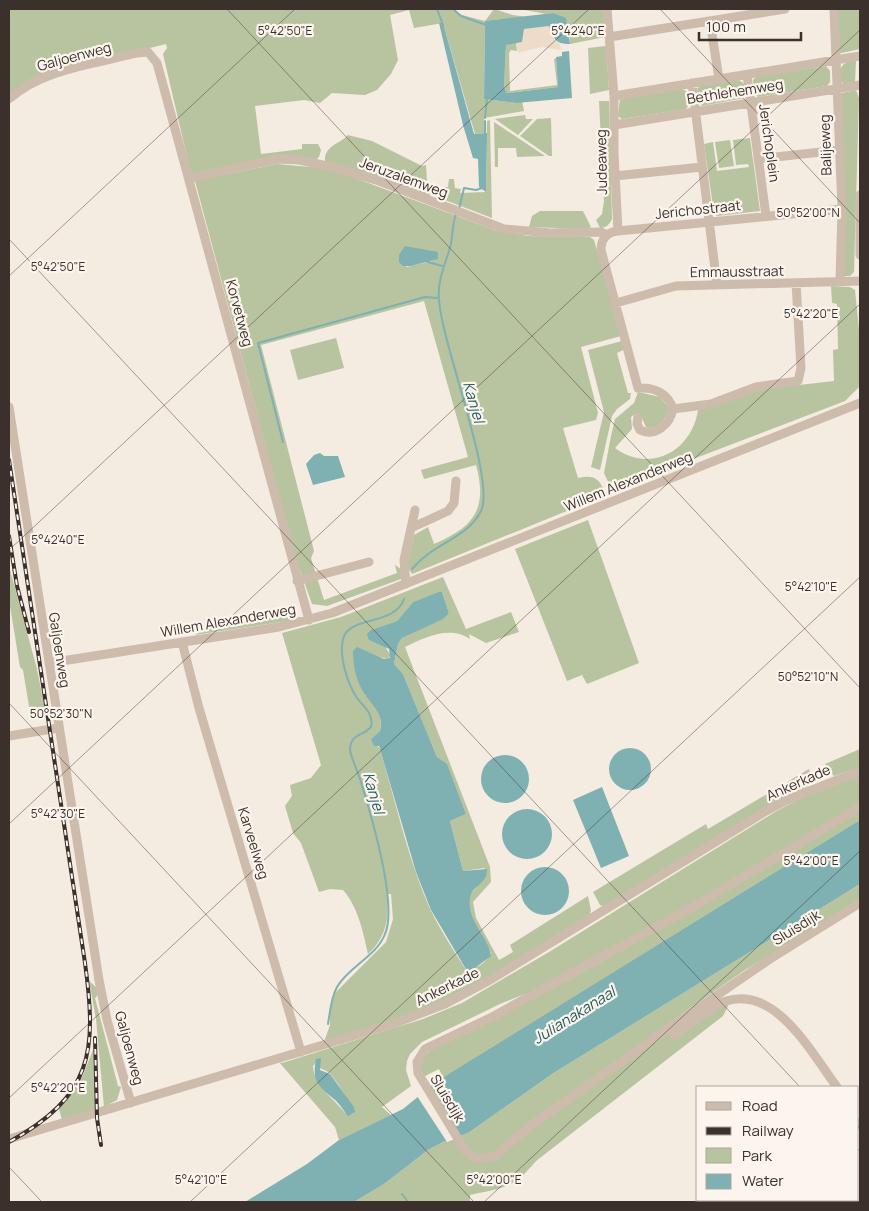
<svg xmlns="http://www.w3.org/2000/svg" width="869" height="1211" viewBox="0 0 869 1211" font-family="Manrope,sans-serif">
  <rect width="100%" height="100%" fill="#f4ebe1"/>
  <!-- green -->
  <path fill="#b8c4a0" fill-rule="evenodd" d="M9,9H453L458,14L485,21L494,9L513,15L527,17L485,21L484,99L516,103L522,101L524,111L484,118V133L475,134L443,23L414,28L409,10L390,15L398,60L391,74L377,90L365,95L332,93L320,103L304,100L255,106L261,154L302,149V144H318L321,150L319,157L315,161L299,157L191,174L163,54L167,48L166,44L43,74L29,80L9,94Z
    M520,9H603L605,37L570,44L569,30L553,13L546,14Z
    M837,9H860V49L837,54Z
    M516,42L517,51L511,50L509,53L510,91L557,85L554,59L556,58L558,87L507,93L504,87L506,45Z
    M606,46L609,90L590,94L588,48Z
    M856,60L855,83L846,84L839,81C839,68 842,61 856,60Z
    M826,66L830,71V82L827,86L758,97L756,95L753,80L756,77Z
    M739,80L744,84V98L702,106L699,102L697,89L700,86Z
    M682,89L686,91L688,106L686,109L622,119L618,116L620,99Z
    M856,90L859,98L854,272L850,276H843L842,93Z
    M599,101H609L612,219C610,224 606,228 600,228L596,220L602,214L604,201Z
    M525,115L526,119H533L518,135L495,119Z
    M551,118L552,156H549L520,136L537,119Z
    M490,120L492,218L437,197L438,188L448,187L449,179H454L455,188L461,189L460,193L486,192L487,121Z
    M494,122L545,156L517,157L516,148H498V167H495Z
    M348,135L372,141L422,166L426,165L427,182H431L430,196L428,197L325,162C324,145 339,145 348,135Z
    M750,138L760,211L717,216L714,213L704,144L713,142L717,171L749,167L748,164L736,165L733,140Z
    M730,140L734,166L719,168L715,142Z
    M277,164L321,168L347,175L497,231L528,236L590,237L594,240L621,336L581,347L598,413L596,420L563,428L578,478C595,474 600,479 606,495L412,574L407,566L414,535L428,527L434,544C474,527 488,509 476,465L424,479L421,470L468,457L424,301L261,345L314,551L311,558L324,600L397,573L395,565L401,569V579L327,606L312,604L295,556L195,181ZM405,246L433,261L406,267Z
    M540,211H583L591,227L587,229L529,227L532,216Z
    M831,286L850,287L855,290L860,339V386L845,401L688,461L663,474L644,478L613,492L604,473L611,436L615,419L634,403L638,392L660,397L669,408C666,420 661,423 652,429L646,427L640,414H635L631,417L632,429L615,448C650,474 692,451 698,410L756,390L834,381L833,350L838,349L837,304L832,303Z
    M336,338L344,368L298,380L290,350Z
    M622,341L625,349L617,353L628,393H631L630,399L617,409L612,416L600,470L591,467L604,412L588,350Z
    M588,520L639,663L587,684L582,675L567,681L515,549Z
    M9,566L37,669L46,715L31,718L23,670L20,667L10,606Z
    M443,577L466,629L511,612L519,632L486,643L469,634L470,639C450,625 425,637 405,647L490,867L491,882L473,902L476,918L499,960L513,952L510,945L588,896L591,910L588,920L463,994L413,1015L324,1042L330,1025V1010L335,993L386,942L393,919L391,894H387C389,918 387,936 368,954C363,931 358,907 343,890L330,889L319,892L301,843L293,833L285,806L292,796L290,785L311,778L321,765L282,633L341,617ZM442,592L449,613L402,638L398,644L394,664L403,674L437,757L447,765L466,814L450,821L463,871L485,868L476,888L470,894C466,915 481,935 491,953C487,962 477,969 466,970C454,951 441,931 431,911C408,860 396,803 380,749L371,739L380,731C383,716 377,705 365,695L376,656L387,659L391,656L374,629L397,621L413,602Z
    M296,614L288,621L195,635L206,628Z
    M860,749V767L834,776L825,764Z
    M809,769L812,780L807,787L762,812L607,908L600,905L593,892L706,824L708,829Z
    M860,775V802L717,891L542,987L500,1004L422,1042L410,1054L407,1061L406,1070L411,1086L382,1107L391,1115L339,1140L335,1127L279,1062L282,1063L423,1019L462,1003L549,952L775,812L808,794ZM316,1063C320,1070 322,1068 328,1072C334,1076 352,1105 354,1112L345,1113C334,1098 314,1087 313,1066Z
    M860,809V820L466,1065L443,1078L439,1069L423,1077L420,1067L425,1055L430,1051C578,979 720,896 860,809Z
    M860,884V899L745,970L680,1015L733,996L723,1016L536,1161C513,1189 503,1188 470,1195V1202H354L384,1184L428,1150L443,1142L468,1133L552,1074Z
    M89,981L96,987L98,995L95,998L118,1086L121,1087L117,1100L104,1107L96,1019Z
    M93,1050L96,1110L62,1120L59,1109L83,1075Z"/>
  <!-- plaza -->
  <path fill="#ecdcc8" d="M549,26L554,40L560,44L561,50L541,47L518,53L516,42H522L524,29Z"/>
  <!-- water -->
  <path fill="#7fb0b2" d="M553,13L566,18L570,44C554,44 554,38 549,26L524,29L522,42L506,45L504,87L507,93L558,87L556,57L562,56V52L569,51L572,98L516,103L484,99L485,21Z
    M439,23H443L474,134L487,133L486,192L479,187L478,159L473,158L463,125Z
    M405,246L438,252V259L411,266H403L399,262V255Z
    M320,453L324,456H338L345,477L313,485L306,464L314,455Z
    M439,592H442L449,613L443,619L402,638L398,644L394,664L403,674L437,757L447,764L466,814L450,821L463,871L487,869C488,884 471,886 470,898C467,922 489,937 491,956L475,968L467,971L431,910L416,872L380,749L379,746H374L371,739L380,731C384,713 373,707 364,693C356,681 353,665 353,651L357,647L384,659L390,658L389,649L369,640L367,634L371,630L397,621L413,602Z
    M609 769a21 21 0 1 1 42 0a21 21 0 1 1-42 0Z
    M481 779a24 24 0 1 1 48 0a24 24 0 1 1-48 0Z
    M602,787L629,856L601,868L573,800Z
    M502 834a25 25 0 1 1 50 0a25 25 0 1 1-50 0Z
    M860,820V884L552,1074L468,1133L443,1142L428,1150L384,1184L354,1202H245L307,1164L339,1140L403,1109L436,1082Z
    M521 891a24 24 0 1 1 48 0a24 24 0 1 1-48 0Z
    M321,1058L320,1070L330,1074L354,1107L355,1112L348,1116C344,1112 342,1107 338,1103C336,1100 332,1098 329,1095C314,1082 313,1077 316,1059Z"/>
  <!-- pier -->
  <path fill="#f4ebe1" d="M430,1086L460,1137L447,1142L417,1096Z"/>
  <g fill="none" stroke-linecap="round" stroke-linejoin="round">
    <!-- stream -->
    <path stroke="#7fb0b2" stroke-width="2" d="M437,9L443,25
      M453,9L461,16L486,25
      M485,118L487,98
      M485,121V133
      M459,209L464,188L476,190L482,188
      M425,261L442,266
      M283,442L258,343L425,297L438,298
      M412,569C433,543 467,539 481,511C496,481 442,345 439,300C437,282 445,264 450,248C453,237 452,225 456,214
      M328,1024C330,1012 331,998 337,987C349,966 376,957 385,934C398,904 371,815 361,782C358,771 352,761 350,750C350,734 363,736 371,727C374,714 364,707 357,698C347,683 339,656 343,639C349,615 394,627 404,599
      M402,1194L408,1202"/>
    <!-- minor -->
    <path stroke="#cdbbac" stroke-width="9" d="M607,9L614,96V153L618,231
      M834,9L842,209L840,281
      M710,21L719,79
      M609,37L785,9
      M747,75L766,216
      M692,83L717,285
      M614,96L860,56
      M9,99C43,69 94,64 137,53L148,52L157,63L309,620
      M614,125L860,85
      M758,159L839,150
      M615,176L702,167
      M190,178L278,159L299,160L332,167L379,181L504,229L550,233L601,232L607,235
      M860,195V255
      M616,303L676,286L860,281
      M9,407L99,980L107,1020L131,1103
      M673,409L711,404L756,387L798,381L801,368L796,283
      M638,417L637,424L640,430C655,437 670,425 673,409C668,393 654,387 638,388L601,250C601,239 607,232 618,231L842,209
      M411,528L448,511L454,503L456,481
      M297,581L369,562
      M406,584L404,560L415,510
      M182,642L199,708L301,1052
      M49,663L279,627L332,613L860,403
      M9,736L58,728
      M860,807L698,904L492,1017L425,1049L417,1062L418,1073L466,1152L478,1159L495,1156L530,1126L669,1028L770,959L860,903
      M669,1028L675,1035C691,1024 708,1008 726,1001C776,985 812,1054 837,1087
      M858,1122L860,1126
      M9,1139L393,1024L445,1004L490,980L766,811L787,800L860,771"/>
    <defs>
      <path id="rail" d="M9,460L85,963C97,1051 93,1096 9,1142
        M9,536L17,586L29,632
        M95,1038L97,1118L101,1145"/>
    </defs>
    <!-- rail casing -->
    <use href="#rail" stroke="#3b302b" stroke-width="4"/>
    <!-- rail -->
    <use href="#rail" stroke="#fbf5ee" stroke-width="2" stroke-dasharray="5.5" stroke-linecap="butt"/>
  </g>
  <!-- ticks -->
  <path fill="none" stroke="#3b302b" stroke-width="1" stroke-opacity="0.45" d="M227,9L860,688M660,9L860,223M9,239L800,1087M9,276L295,9M9,550L589,9M9,703L474,1202M9,824L860,30M9,1098L860,304M858,1128L860,1125M858,1149L860,1152M9,1167L42,1202M190,1202L860,577M484,1202L860,851M778,1202L780,1200"/>
  <g text-anchor="middle" dominant-baseline="central" stroke-width="4.5" stroke-linejoin="round" paint-order="stroke">
    <!-- street labels -->
    <g font-size="14" fill="#3b302b" stroke="#fbf5ee">
      <text transform="translate(74 56) rotate(-15)">Galjoenweg</text>
      <text transform="translate(735 91) rotate(-9)">Bethlehemweg</text>
      <text transform="translate(770 143) rotate(82)">Jerichoplein</text>
      <text transform="translate(825 145) rotate(-92)">Balijeweg</text>
      <text transform="translate(601 162) rotate(-91)">Judeaweg</text>
      <text transform="translate(404 177) rotate(20)">Jeruzalemweg</text>
      <text transform="translate(698 209) rotate(-6)">Jerichostraat</text>
      <text transform="translate(737 271) rotate(-1)">Emmausstraat</text>
      <text transform="translate(240 313) rotate(75)">Korvetweg</text>
      <text transform="translate(628 481) rotate(-22)">Willem Alexanderweg</text>
      <text transform="translate(228 620) rotate(-10)">Willem Alexanderweg</text>
      <text transform="translate(60 650) rotate(81)">Galjoenweg</text>
      <text transform="translate(798 782) rotate(-24)">Ankerkade</text>
      <text transform="translate(254 843) rotate(73)">Karveelweg</text>
      <text transform="translate(796 927) rotate(-32)">Sluisdijk</text>
      <text transform="translate(447 986) rotate(-26)">Ankerkade</text>
      <text transform="translate(130 1048) rotate(75)">Galjoenweg</text>
      <text transform="translate(448 1098) rotate(59)">Sluisdijk</text>
    </g>
    <!-- water labels -->
    <g font-size="15" font-style="italic" fill="#1f5a5e" stroke="#fbf5ee">
      <text transform="translate(474 402) rotate(74)">Kanjel</text>
      <text transform="translate(374 793) rotate(74)">Kanjel</text>
      <text transform="translate(574 1015) rotate(-32)">Julianakanaal</text>
    </g>
  </g>
  <g font-size="12" text-anchor="middle" fill="#3b302b" stroke="#fbf5ee" stroke-width="4.5" stroke-linejoin="round" paint-order="stroke">
    <text x="285" y="35">5°42'50"E</text>
    <text x="578" y="35">5°42'40"E</text>
    <text x="808" y="217">50°52'00"N</text>
    <text x="58" y="271">5°42'50"E</text>
    <text x="811" y="318">5°42'20"E</text>
    <text x="58" y="544">5°42'40"E</text>
    <text x="811" y="591">5°42'10"E</text>
    <text x="808" y="681">50°52'10"N</text>
    <text x="61" y="718">50°52'30"N</text>
    <text x="58" y="818">5°42'30"E</text>
    <text x="811" y="865">5°42'00"E</text>
    <text x="58" y="1092">5°42'20"E</text>
    <text x="201" y="1184">5°42'10"E</text>
    <text x="494" y="1184">5°42'00"E</text>
  </g>
  <!-- border -->
  <rect width="869" height="1211" fill="none" stroke="#3b302b" stroke-width="20"/>
  <!-- legend -->
  <rect x="696" y="1086" width="162" height="115" fill="#fbf5ee" stroke="#aea6a0"/>
  <rect x="706" y="1102" width="25" height="8" fill="#cdbbac" stroke="#aea6a0"/>
  <text x="742" y="1111" font-size="15" fill="#3b302b">Road</text>
  <rect x="706" y="1127" width="25" height="8" fill="#3b302b" stroke="#aea6a0"/>
  <text x="742" y="1136" font-size="15" fill="#3b302b">Railway</text>
  <rect x="706" y="1148" width="25" height="15" fill="#b8c4a0" stroke="#aea6a0"/>
  <text x="742" y="1161" font-size="15" fill="#3b302b">Park</text>
  <rect x="706" y="1174" width="25" height="15" fill="#7fb0b2" stroke="#aea6a0"/>
  <text x="742" y="1186" font-size="15" fill="#3b302b">Water</text>
  <!-- scale -->
  <path d="M699 32v8h102v-8" fill="none" stroke="#3b302b" stroke-width="2.5"/>
  <text x="706" y="32" font-size="15" fill="#3b302b" stroke="#fbf5ee" stroke-width="4" paint-order="stroke">100 m</text>
</svg>
